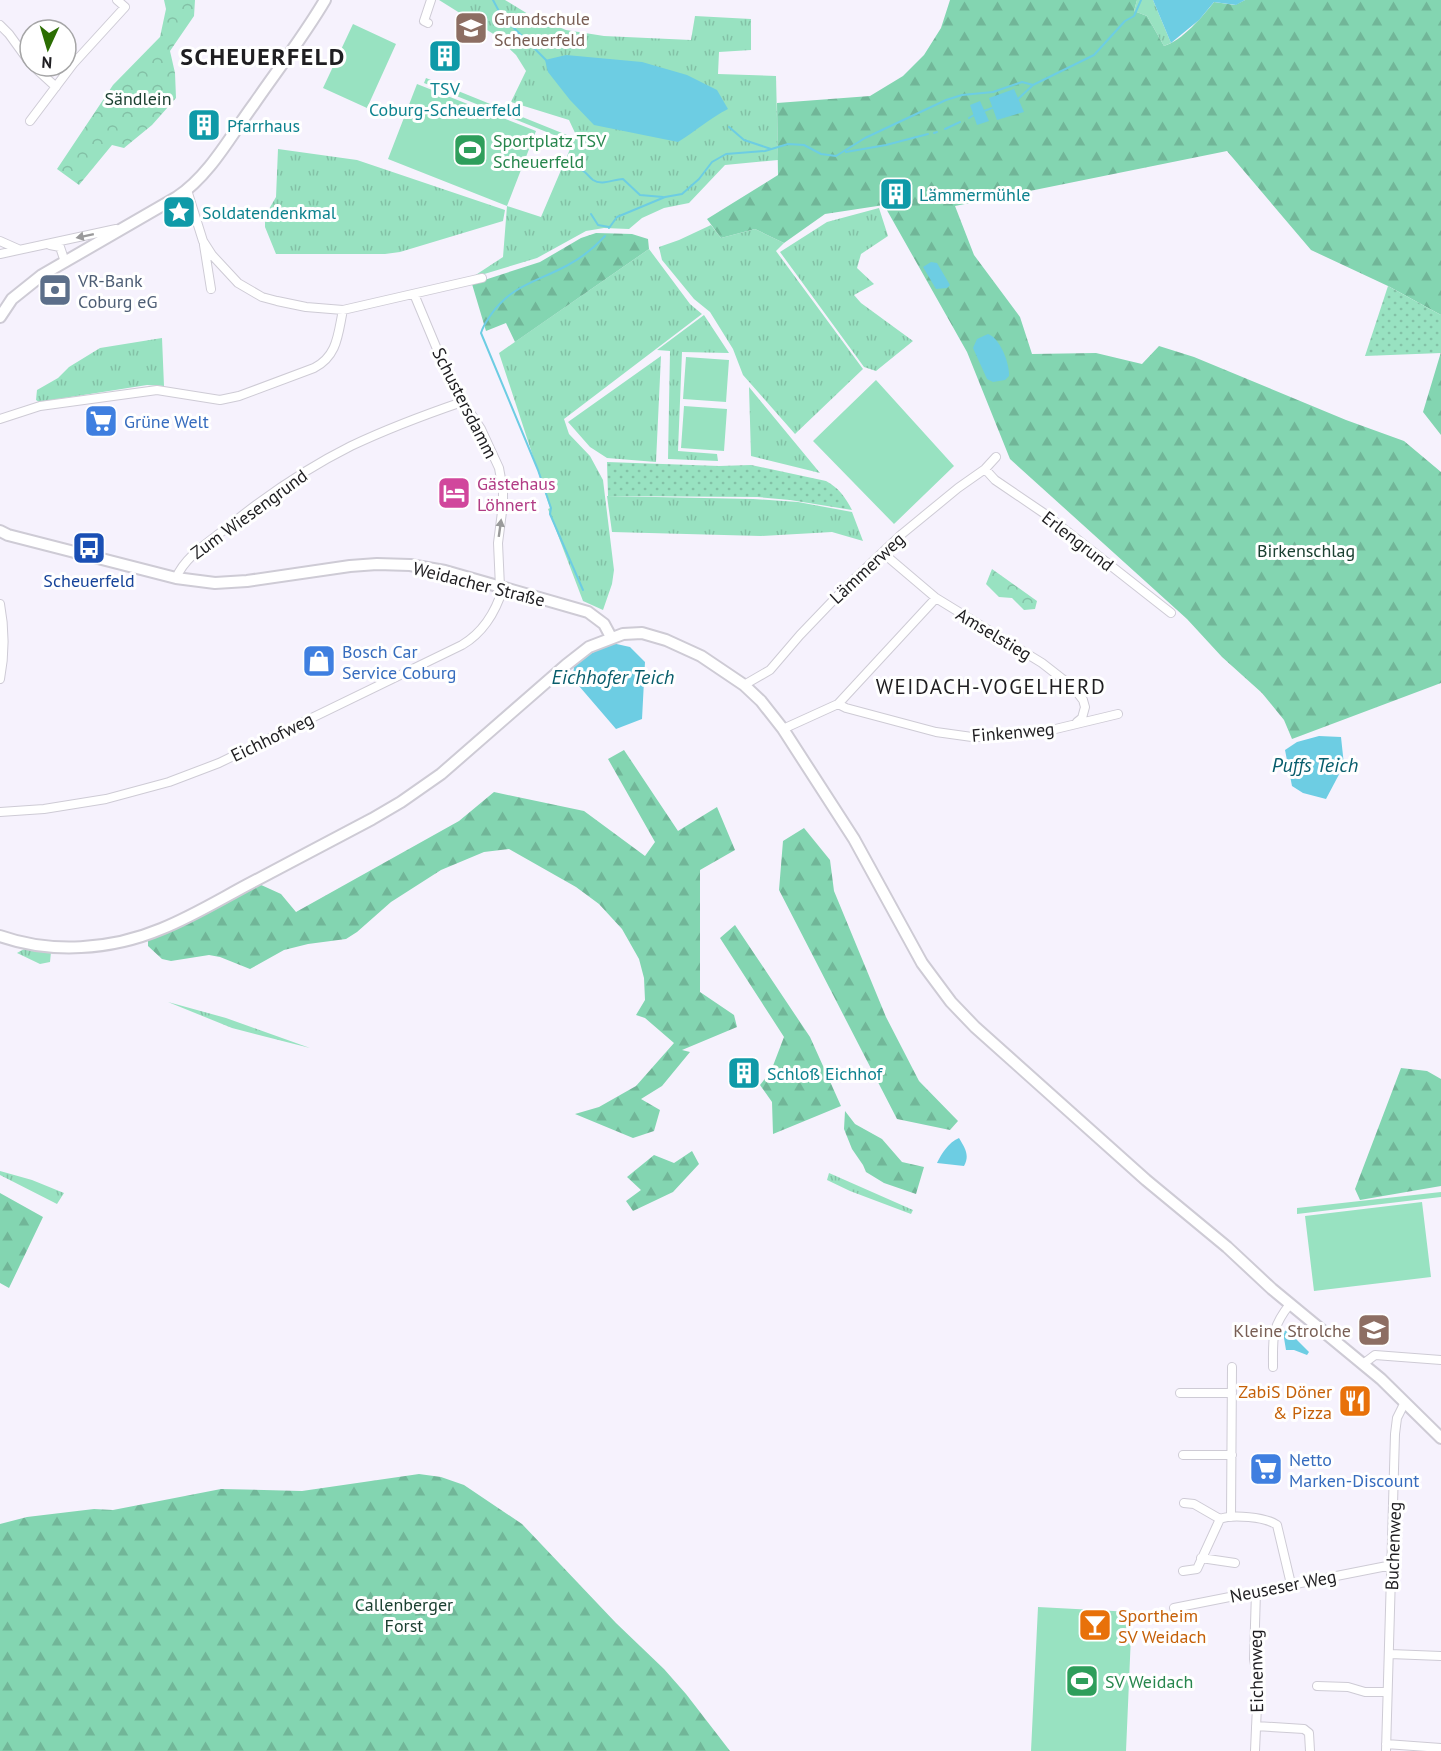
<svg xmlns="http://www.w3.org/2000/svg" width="1441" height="1751" viewBox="0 0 1441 1751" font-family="'PT Sans',sans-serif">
  <defs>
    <pattern id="grass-tufts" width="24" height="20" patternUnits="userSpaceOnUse" patternTransform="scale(1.5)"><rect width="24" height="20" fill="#98e2c1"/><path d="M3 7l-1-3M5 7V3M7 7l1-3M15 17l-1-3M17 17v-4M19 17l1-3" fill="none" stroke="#83c1a6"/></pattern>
    <pattern id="forest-firs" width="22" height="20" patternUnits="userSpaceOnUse" patternTransform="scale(1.5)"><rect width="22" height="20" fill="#83d5b1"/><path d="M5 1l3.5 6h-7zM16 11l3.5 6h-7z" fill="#71b698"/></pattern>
    <pattern id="park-crowns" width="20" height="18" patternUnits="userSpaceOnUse" patternTransform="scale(1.5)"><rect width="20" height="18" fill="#98e2c1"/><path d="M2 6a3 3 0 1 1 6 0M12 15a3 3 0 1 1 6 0" fill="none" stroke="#83c1a6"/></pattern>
    <pattern id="garden-dots" width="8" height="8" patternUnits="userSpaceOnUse" patternTransform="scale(1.5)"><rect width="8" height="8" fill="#98e2c1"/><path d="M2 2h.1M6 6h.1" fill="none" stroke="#83c1a6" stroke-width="1.8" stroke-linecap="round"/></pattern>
  </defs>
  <rect width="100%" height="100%" fill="#f6f2fd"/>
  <!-- grass -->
  <path fill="url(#grass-tufts)" d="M439,0H505L528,14L566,30L604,36L691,40L695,16L751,19V50L719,52L718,74L776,76L778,160L725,165L689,203L664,208L642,218L629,229L604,228L586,231L537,258L471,278L503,257L507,206L541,217L576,135L569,120L511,102L526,71L516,55L495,35Z
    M1137,0H1153L1171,43L1164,46L1147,16L1134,11Z
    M278,149L357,160L505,210L503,221L400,252L385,254H276L265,227V216L276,197Z
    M879,208L888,236L861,254L857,268L874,284L854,295L861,303L913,341L876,371L864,367L780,252L827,222Z
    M711,225L721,238L755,229L784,243L776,251L863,369L795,434L743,375L733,349L710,312L694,299L662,260L659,247L679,240Z
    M649,249L690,304L702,314L564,419L569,434L590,456L603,480L614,570L612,584L603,610L583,601L548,509L550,508L499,353Z
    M704,315L729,353L682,352L678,451L717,454L718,461L668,459L670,351L657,350Z
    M162,338L164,386L147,385L39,402L36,400L37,390L58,378L69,367L100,348Z
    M661,356L656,462L607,458L590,447L568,422Z
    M749,387L820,473L751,456Z
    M607,496L753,499L798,502L852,512L863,541L832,532L761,536L612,532Z
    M24,949L51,952L50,962L40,964L17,953Z
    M168,1002L226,1018L310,1048L232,1028Z
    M0,1171L32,1180L64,1193L57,1204L0,1175Z
    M829,1173L913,1210L911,1214L850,1191L827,1180Z"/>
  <!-- forest -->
  <path fill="url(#forest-firs)" d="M950,0H1137L1134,11L1147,16L1164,46C1182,41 1203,16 1214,2L1235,5L1245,0H1441V315L1388,286L1311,250L1227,151L955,206L974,255L1020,317L1032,354L1096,353L1142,364L1159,346L1194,357L1346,420L1404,441L1441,472V683L1292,739L1284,720L1262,693L1222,657L1187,619L1010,459L967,352L884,205L825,214L784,243L755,229L721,238L707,219L778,175L777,103L870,96L903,76L924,55L941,28Z
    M596,233L632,234L648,239L649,249L515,342L506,323L486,331L472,284L540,262L581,238Z
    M1441,352V435L1423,412Z
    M624,750L678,831L717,807L735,850L700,870V992L734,1015L737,1027L682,1050L690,1052L662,1086L641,1099L660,1110L654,1131L633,1138L575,1114L599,1107L636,1086L674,1043L645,1018L636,1015L645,1000L644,978L639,959L622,929L599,904L576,887L509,849L484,852L441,870L391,902L357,932L346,939L308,944L284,950L250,969L220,957L209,955L171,961L162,959L148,946V941L259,884L281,894L296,912L459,821L494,792L584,811L645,856L655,842L608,759Z
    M804,828L830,860L834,891L886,1017L919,1081L958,1121L950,1130L897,1119L779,890L783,841Z
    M735,925L810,1037L841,1106L773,1134L772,1102L760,1085L771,1071L784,1037L720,938Z
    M1401,1068L1427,1071L1441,1079V1186L1360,1200L1355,1189Z
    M845,1111L855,1124L882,1139L902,1162L924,1167L916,1194L884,1183L866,1172L863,1165L852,1149L844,1129Z
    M692,1151L699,1164L673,1192L633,1211L626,1201L641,1190L627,1177L654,1155L674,1163Z
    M0,1193L43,1217L9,1288L0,1283Z
    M419,1474L441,1477L464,1485L522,1524L616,1623L664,1669L686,1694L730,1751H0V1524L27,1517L94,1509L113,1510L221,1489L302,1491Z"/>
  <!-- park -->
  <path fill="url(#park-crowns)" d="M164,0H195L194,16L170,51L175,73L176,98L152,125L124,148L112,145L79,185L57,169L113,85L160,37L166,9Z
    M992,569L1037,601L1035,609L1024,610L1012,598L999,597L986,584Z"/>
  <!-- garden -->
  <path fill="url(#garden-dots)" d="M1388,286L1441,315V353L1365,356Z
    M607,462L719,466L751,465L826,481C839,488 845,497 852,510L790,500L758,497L608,496Z"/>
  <!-- pitch -->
  <path fill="#98e2c1" d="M353,24L396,44L367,108L323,88Z
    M426,78L567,135L564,139L424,83Z
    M417,84L536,131L507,206L388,159Z
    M686,357L729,360L726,402L683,399Z
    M876,380L954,466L894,524L813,441Z
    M684,406L727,409L724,451L681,448Z
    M1441,1192V1197L1297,1214V1208Z
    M1422,1202L1431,1277L1314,1291L1305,1216Z
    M1038,1607L1132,1612L1126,1751H1031Z"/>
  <!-- water -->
  <path fill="#6dcde3" d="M1153,0H1245L1236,5L1214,2L1199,20L1171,43Z
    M566,55L642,62L687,75L717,90L728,109C710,118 696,131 678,142L594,125L570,100L548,72L545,60Z
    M1014,89L1024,112L997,120L989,98Z
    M980,101L989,121L977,125L970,105Z
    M931,262L937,263L950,285L947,288L936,289L923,267Z
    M988,334C1000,338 1010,364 1009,376L1005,380L993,382L987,379L973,348L977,339Z
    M612,643L630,647L645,662L642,719L616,729L573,679L574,666L586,656Z
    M1319,736L1341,737L1344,765L1326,799L1303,793L1292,786L1285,750L1297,742Z
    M959,1138C965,1148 970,1155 964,1166L937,1163C942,1153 948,1143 959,1138Z
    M1287,1330L1309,1352L1307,1355L1294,1350H1286L1283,1332Z"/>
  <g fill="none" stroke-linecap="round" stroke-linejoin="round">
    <!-- stream -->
    <path stroke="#6dcde3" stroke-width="2" d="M493,0L501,15L546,60
      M1018,99L1033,85L1094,55L1125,21L1134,16L1141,0
      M984,111L992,108
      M969,118L974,115
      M729,127L744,140L771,149
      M945,129L960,122
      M934,133L937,132
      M846,152L886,145L928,134
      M582,170C587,173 589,177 593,180C602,186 614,179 623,179L640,195L663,197
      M591,214L598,225L609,227
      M609,228L617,217L665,197L682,194L699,179L712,162L726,154L765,151L788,144L804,145L821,154L836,156L865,138L946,100L962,95L993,92L1022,82L1033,85
      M583,590L550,514L551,508L538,470L481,333C483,326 486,322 490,316C511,285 537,282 568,265C581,258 594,248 605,236"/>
    <defs>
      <path id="street" d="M428,23L424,21L431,0
        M0,25L9,34L30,63
        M33,66L56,87
        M30,121L73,64L125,7L117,0
        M187,190L203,241L212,255L238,283L262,297L277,301L306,307L343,310L482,278
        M0,241L18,249
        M50,245L60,247L65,262
        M204,245L211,289
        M0,254L116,229
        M414,294L452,385L481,429L499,468L503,490V504L498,543L500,587
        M0,419L40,406L157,390L220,400L239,396L314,368C338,356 338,333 343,310
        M985,469L995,480L1045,514L1171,613
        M883,553L936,598L1042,663L1074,688L1083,700L1085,707L1082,718L1077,722
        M176,578C185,557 206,544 224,530C263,498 305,469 351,446C387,429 424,415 462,402
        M0,604C5,630 5,653 0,679
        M744,685L770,670L800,635L846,587L902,534L958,488L985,469L996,457
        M838,704L846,708L936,732L972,737H998L1043,732L1118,714
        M783,729L838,704L936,598
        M0,812L44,809L106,799L169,782L219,763L462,645C484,632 496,611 503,588
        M1363,1364L1375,1355L1441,1360
        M1273,1367C1273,1337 1271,1328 1290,1304
        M1180,1393H1232
        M1183,1455H1232
        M1184,1503L1194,1504L1220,1519
        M1231,1517L1232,1367
        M1201,1558L1235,1563
        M1183,1571L1197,1569L1220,1519C1232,1514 1266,1517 1277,1525L1291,1584
        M1174,1608L1392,1565
        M1390,1654L1441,1656
        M1317,1686L1348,1687L1365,1692H1386
        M1256,1726L1304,1729L1309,1733L1310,1751
        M1386,1744L1441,1748
        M1255,1751L1258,1683L1254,1659L1256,1591
        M1386,1751L1395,1434L1397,1418L1405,1402"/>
      <path id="secondary" d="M0,317L12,299L42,275L177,197C210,175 231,135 254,104C278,69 304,36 325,0
        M0,531L8,535L176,578L215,583L247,581L350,566L377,564L410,565L445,571L588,612L604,624L611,637
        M0,936C51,954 111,950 161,929C191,917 219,900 247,885C289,863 330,841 372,819L401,802L441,774L566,665L589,647L623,634L642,633L666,640L701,656L744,685L761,701L783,729L854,839L922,963L951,1002L975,1027L1146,1180L1227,1247L1272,1289L1381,1379L1441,1438"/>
    </defs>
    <!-- street casing -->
    <use href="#street" stroke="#cecbd5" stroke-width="10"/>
    <!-- secondary casing -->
    <use href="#secondary" stroke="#cecbd5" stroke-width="14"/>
    <!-- street -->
    <use href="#street" stroke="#fff" stroke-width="8"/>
    <!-- secondary -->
    <use href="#secondary" stroke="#fff" stroke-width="10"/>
  </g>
  <!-- one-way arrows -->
  <defs><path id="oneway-solid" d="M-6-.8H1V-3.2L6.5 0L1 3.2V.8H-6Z" transform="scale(1.5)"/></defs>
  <g fill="#9a9a9b">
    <use href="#oneway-solid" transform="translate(85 236) rotate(168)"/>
    <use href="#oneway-solid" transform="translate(500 528) rotate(-82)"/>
  </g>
  <!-- icons -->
  <defs>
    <symbol id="school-square" viewBox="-11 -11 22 22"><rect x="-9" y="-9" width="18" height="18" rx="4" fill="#8d6e63" stroke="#fff"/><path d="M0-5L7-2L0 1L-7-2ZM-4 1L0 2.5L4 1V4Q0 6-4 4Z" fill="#fff"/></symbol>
    <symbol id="building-square" viewBox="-11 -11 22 22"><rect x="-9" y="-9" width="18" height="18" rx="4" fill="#0f9aa8" stroke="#fff"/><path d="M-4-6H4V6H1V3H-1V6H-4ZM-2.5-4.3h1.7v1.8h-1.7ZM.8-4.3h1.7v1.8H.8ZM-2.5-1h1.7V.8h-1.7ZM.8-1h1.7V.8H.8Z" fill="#fff"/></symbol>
    <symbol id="stadium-square" viewBox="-11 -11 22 22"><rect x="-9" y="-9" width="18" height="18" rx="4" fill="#2e9e5b" stroke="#fff"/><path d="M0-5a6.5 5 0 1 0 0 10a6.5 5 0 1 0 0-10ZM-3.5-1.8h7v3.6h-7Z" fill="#fff"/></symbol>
    <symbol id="sight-square" viewBox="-11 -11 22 22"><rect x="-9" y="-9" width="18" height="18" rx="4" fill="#0f9aa8" stroke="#fff"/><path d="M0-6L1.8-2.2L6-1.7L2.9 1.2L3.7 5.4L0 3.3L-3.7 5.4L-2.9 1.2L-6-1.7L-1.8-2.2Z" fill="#fff"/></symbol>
    <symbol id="bank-square" viewBox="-11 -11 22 22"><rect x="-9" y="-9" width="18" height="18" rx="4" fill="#5c6f8a" stroke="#fff"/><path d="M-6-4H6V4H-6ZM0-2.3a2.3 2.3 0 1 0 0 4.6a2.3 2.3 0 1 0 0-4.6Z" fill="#fff"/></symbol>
    <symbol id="supermarket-square" viewBox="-11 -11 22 22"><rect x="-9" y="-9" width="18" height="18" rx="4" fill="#3f7fe0" stroke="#fff"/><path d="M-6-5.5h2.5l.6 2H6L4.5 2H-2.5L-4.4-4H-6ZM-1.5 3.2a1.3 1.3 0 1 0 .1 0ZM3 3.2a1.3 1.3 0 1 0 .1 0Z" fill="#fff"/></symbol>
    <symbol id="hotel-square" viewBox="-11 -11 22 22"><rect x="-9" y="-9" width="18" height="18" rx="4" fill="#d1479c" stroke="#fff"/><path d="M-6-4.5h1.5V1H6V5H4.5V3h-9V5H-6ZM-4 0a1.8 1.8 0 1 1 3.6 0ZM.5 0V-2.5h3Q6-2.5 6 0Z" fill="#fff"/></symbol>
    <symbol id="bus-square" viewBox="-11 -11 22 22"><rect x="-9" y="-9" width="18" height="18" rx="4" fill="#1a4fb4" stroke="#fff"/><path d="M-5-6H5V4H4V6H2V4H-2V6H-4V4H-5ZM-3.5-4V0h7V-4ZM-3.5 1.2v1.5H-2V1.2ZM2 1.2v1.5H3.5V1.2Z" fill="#fff"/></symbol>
    <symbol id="shop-square" viewBox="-11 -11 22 22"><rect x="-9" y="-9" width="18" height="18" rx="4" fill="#3f7fe0" stroke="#fff"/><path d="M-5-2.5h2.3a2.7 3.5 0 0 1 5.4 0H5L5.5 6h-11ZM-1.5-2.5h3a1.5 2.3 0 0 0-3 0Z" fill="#fff"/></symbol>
    <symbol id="restaurant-square" viewBox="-11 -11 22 22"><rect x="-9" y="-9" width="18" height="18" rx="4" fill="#e8710a" stroke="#fff"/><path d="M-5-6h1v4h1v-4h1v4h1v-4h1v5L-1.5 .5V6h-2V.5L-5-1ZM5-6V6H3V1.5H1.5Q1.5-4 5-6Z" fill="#fff"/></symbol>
    <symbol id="bar-square" viewBox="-11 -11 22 22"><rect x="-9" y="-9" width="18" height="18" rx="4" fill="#e8710a" stroke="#fff"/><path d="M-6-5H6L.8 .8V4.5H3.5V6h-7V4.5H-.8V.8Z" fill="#fff"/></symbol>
  </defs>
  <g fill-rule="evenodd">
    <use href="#school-square" x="452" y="9" width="38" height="38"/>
    <use href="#building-square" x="426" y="37" width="38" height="38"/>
    <use href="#building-square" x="185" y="106" width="38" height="38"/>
    <use href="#stadium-square" x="451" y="131" width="38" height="38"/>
    <use href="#building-square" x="877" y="175" width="38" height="38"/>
    <use href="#sight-square" x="160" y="193" width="38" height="38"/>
    <use href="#bank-square" x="36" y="271" width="38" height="38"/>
    <use href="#supermarket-square" x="82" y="402" width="38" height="38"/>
    <use href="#hotel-square" x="435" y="474" width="38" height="38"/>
    <use href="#bus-square" x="70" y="529" width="38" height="38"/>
    <use href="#shop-square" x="300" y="642" width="38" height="38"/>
    <use href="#building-square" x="725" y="1054" width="38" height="38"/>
    <use href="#school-square" x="1355" y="1311" width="38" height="38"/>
    <use href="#restaurant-square" x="1336" y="1382" width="38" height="38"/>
    <use href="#supermarket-square" x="1247" y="1450" width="38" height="38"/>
    <use href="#bar-square" x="1076" y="1606" width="38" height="38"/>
    <use href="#stadium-square" x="1063" y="1662" width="38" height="38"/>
  </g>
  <g text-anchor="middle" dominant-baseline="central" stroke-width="6" stroke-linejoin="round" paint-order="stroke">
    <!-- education labels -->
    <g font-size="18" fill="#785e54" stroke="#fff" text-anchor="start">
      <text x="494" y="18">Grundschule<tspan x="494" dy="21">Scheuerfeld</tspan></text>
      <text x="1351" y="1330" text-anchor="end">Kleine Strolche</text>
    </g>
    <!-- culture labels -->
    <g font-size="18" fill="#0d838f" stroke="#fff" text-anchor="start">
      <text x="445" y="88" text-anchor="middle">TSV<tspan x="445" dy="21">Coburg-Scheuerfeld</tspan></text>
      <text x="227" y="125">Pfarrhaus</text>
      <text x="919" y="194">Lämmermühle</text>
      <text x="202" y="212">Soldatendenkmal</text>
      <text x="767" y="1073">Schloß Eichhof</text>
    </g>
    <!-- park labels -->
    <g font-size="18" fill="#1b4031" stroke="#fff">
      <text x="138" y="98">Sändlein</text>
      <text x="1306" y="550">Birkenschlag</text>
      <text x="404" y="1604">Callenberger<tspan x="404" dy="21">Forst</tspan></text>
    </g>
    <!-- leisure labels -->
    <g font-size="18" fill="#27864d" stroke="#fff" text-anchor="start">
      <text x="493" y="140">Sportplatz TSV<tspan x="493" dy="21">Scheuerfeld</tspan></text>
      <text x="1105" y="1681">SV Weidach</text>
    </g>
    <!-- service labels -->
    <g font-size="18" fill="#4e5e75" stroke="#fff" text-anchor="start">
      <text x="78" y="280">VR-Bank<tspan x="78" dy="21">Coburg eG</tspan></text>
    </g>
    <!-- street labels -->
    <g font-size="18" fill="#1f1e21" stroke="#fff">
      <text transform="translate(465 403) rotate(63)">Schustersdamm</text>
      <text transform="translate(249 514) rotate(-36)">Zum Wiesengrund</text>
      <text transform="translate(1078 541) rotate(38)">Erlengrund</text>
      <text transform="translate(867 568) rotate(-43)">Lämmerweg</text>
      <text transform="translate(479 584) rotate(14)">Weidacher Straße</text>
      <text transform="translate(994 634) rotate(31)">Amselstieg</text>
      <text transform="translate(1013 732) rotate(-5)">Finkenweg</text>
      <text transform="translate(272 737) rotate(-26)">Eichhofweg</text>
      <text transform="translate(1393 1546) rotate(-88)">Buchenweg</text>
      <text transform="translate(1283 1586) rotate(-11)">Neuseser Weg</text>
      <text transform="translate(1256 1671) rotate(-91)">Eichenweg</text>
    </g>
    <!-- shop labels -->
    <g font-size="18" fill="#366cbe" stroke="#fff" text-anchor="start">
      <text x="124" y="421">Grüne Welt</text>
      <text x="342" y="651">Bosch Car<tspan x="342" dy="21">Service Coburg</tspan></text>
      <text x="1289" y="1459">Netto<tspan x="1289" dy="21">Marken-Discount</tspan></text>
    </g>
    <!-- hotel labels -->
    <g font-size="18" fill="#b23c85" stroke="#fff" text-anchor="start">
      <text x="477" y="483">Gästehaus<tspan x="477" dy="21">Löhnert</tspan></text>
    </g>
    <!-- transit labels -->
    <g font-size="18" fill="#164399" stroke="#fff">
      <text x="89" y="580">Scheuerfeld</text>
    </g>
    <!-- food labels -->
    <g font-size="18" fill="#c56008" stroke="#fff" text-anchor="end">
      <text x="1332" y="1391">ZabiS Döner<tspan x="1332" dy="21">&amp; Pizza</tspan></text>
      <text x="1118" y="1615" text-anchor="start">Sportheim<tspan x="1118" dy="21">SV Weidach</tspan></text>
    </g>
    <!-- water labels -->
    <g font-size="20" font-style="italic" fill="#085d6c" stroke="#fff">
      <text x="613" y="677">Eichhofer Teich</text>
      <text x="1315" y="765">Puffs Teich</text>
    </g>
    <!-- quarter labels -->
    <g font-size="21" letter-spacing="1.5" fill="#1f1e21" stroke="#fff">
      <text x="991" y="686">WEIDACH-VOGELHERD</text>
    </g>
    <!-- district labels -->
    <g font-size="24" font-weight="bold" letter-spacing="1.5" fill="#1f1e21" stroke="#fff">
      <text x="263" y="56">SCHEUERFELD</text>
    </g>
  </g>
  <!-- north arrow -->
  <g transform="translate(48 48) rotate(184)"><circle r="28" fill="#ffffff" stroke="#a5a5a6" stroke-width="1.5"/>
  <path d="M0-4.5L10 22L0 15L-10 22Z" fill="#2c6e03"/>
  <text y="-9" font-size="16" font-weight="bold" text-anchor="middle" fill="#1f1e21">N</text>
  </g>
</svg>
